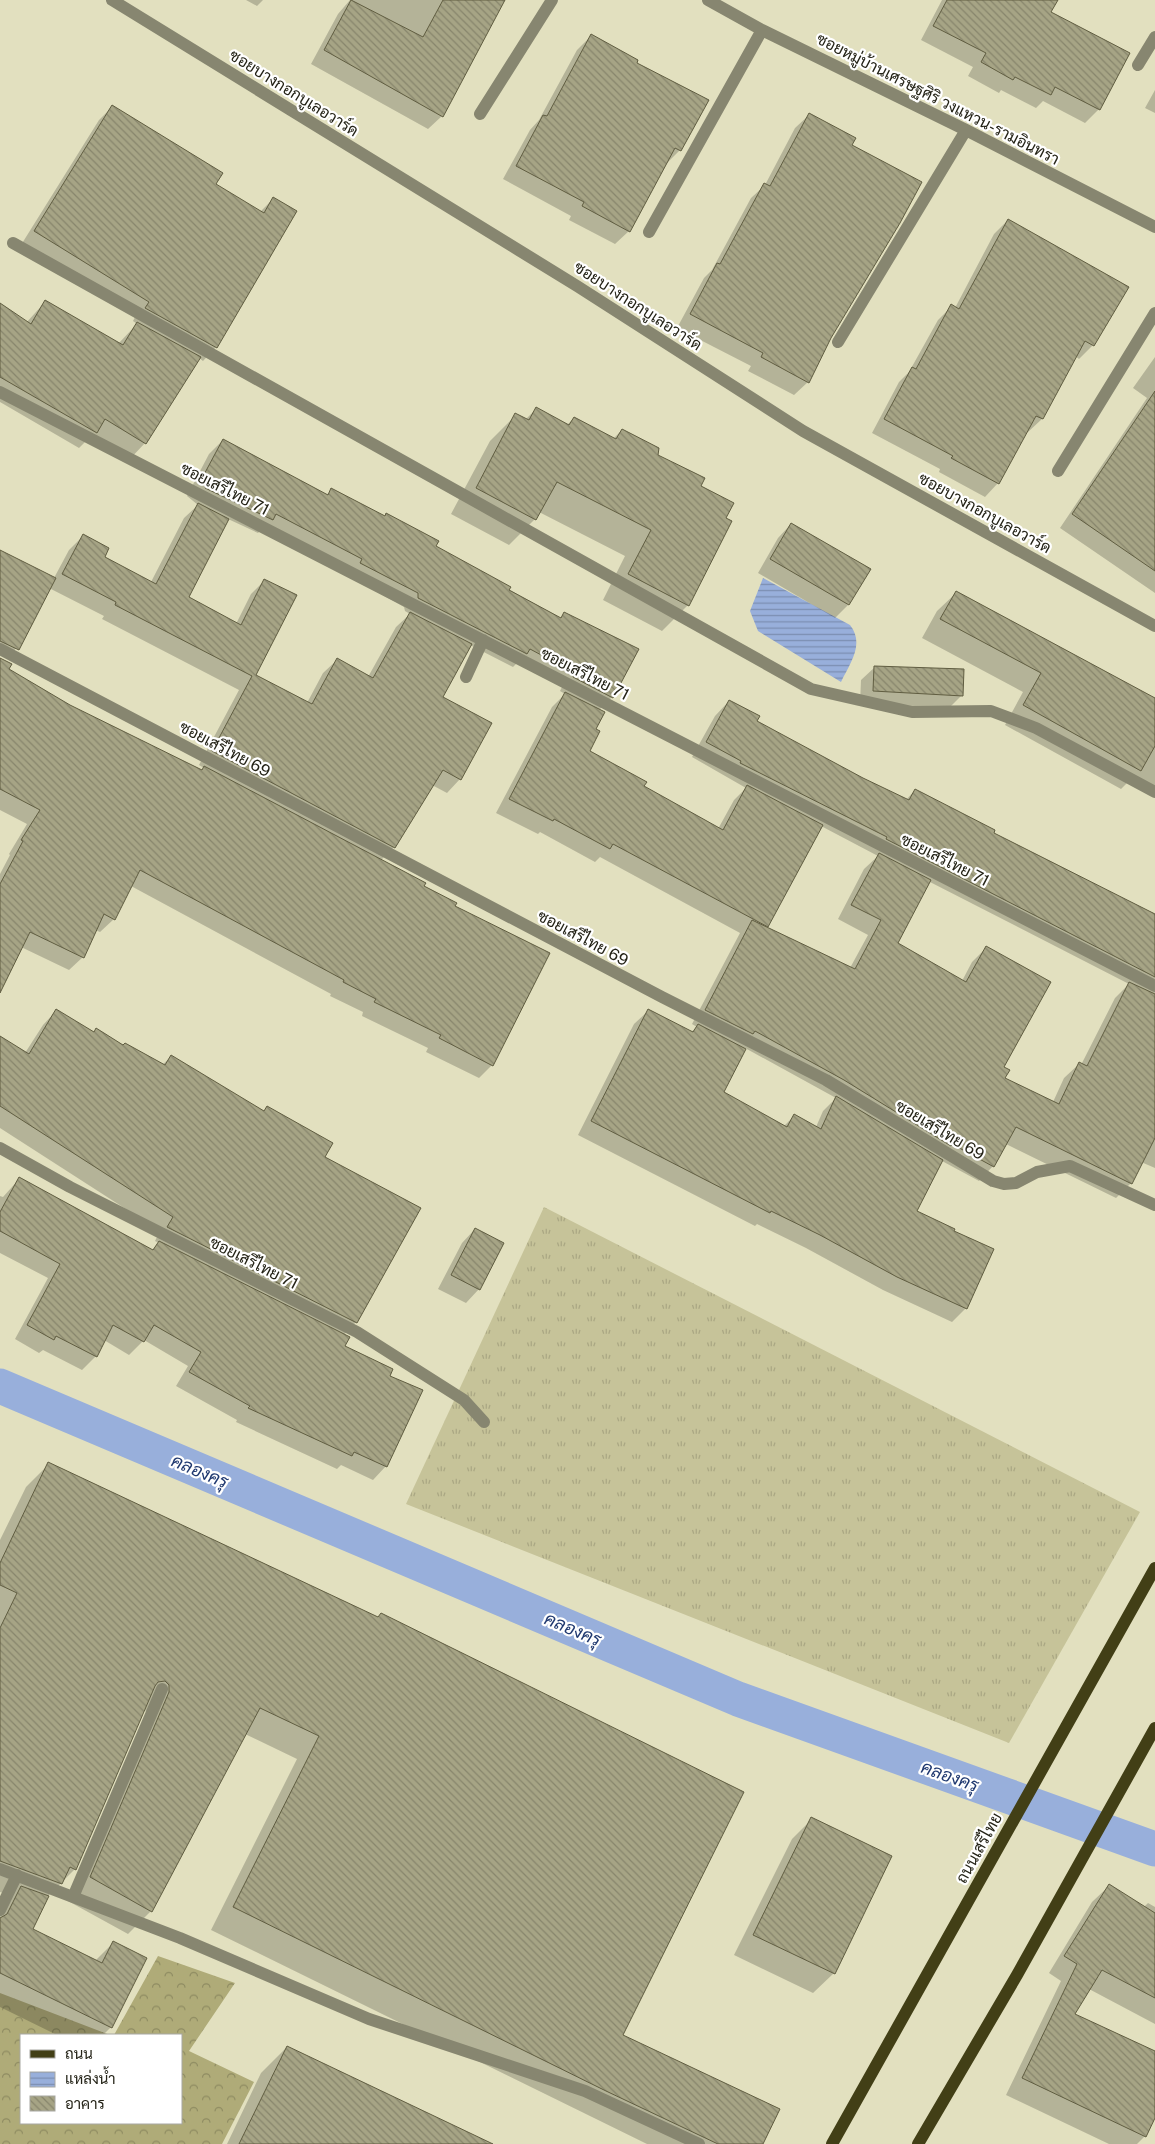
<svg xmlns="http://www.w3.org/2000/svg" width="1155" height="2144" viewBox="0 0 1155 2144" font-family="'Public Sans',Sarabun,sans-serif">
  <defs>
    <pattern id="grass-tufts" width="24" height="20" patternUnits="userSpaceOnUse" patternTransform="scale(1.25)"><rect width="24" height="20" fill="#c6c399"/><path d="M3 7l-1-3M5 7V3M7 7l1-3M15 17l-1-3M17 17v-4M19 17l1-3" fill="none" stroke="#aaa783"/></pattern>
    <pattern id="forest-crowns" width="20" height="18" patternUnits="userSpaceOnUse" patternTransform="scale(1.25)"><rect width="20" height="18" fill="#afab78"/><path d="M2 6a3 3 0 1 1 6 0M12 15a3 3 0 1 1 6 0" fill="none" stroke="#8e8b61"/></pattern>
    <pattern id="water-rules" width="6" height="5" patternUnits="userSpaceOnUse" patternTransform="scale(1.25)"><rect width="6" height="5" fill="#98afdb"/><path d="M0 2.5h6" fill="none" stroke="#7c8eb1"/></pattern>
    <pattern id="building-back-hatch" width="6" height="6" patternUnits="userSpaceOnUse" patternTransform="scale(1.25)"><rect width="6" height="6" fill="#a6a485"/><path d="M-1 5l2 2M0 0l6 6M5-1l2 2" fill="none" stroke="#87856c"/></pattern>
  </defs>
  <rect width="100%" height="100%" fill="#e2e0bf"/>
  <!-- grass -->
  <path fill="url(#grass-tufts)" d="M544,1207L1140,1512L1009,1743L406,1504Z"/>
  <!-- forest -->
  <path fill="url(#forest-crowns)" d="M158,1956L235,1983L189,2051L254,2082L222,2144H0V1993L110,2035H21V2123H181V2035H114Z"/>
  <!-- water -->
  <path fill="url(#water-rules)" d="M763,578L850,625C865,644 850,663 841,682L758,631L750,611Z"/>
  <!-- shadow -->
  <path fill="#0003" fill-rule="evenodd" d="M246,0H263L257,6Z
    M350,0H504L442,116L428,129L311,64L338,14Z
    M942,0H1056L1049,13L1099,109L1085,123L1043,101L1036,108L1001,90L999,93L968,76L973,67L921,40Z
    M591,36L635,63L707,101L680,150L666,164L629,231L615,244L569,220L571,216L503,179L530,130L539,120L577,50Z
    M1155,90V113L1145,108Z
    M112,107L214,185L260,212L273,199L216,347L203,361L199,358L145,443L129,460L91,436L79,448L0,402V304L26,323L45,302L118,344L137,324L133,321L136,315L21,245L99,120Z
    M809,115L851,145L830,337L808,382L794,395L748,371L751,366L677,328L704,278L712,270L751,198L765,185L795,128Z
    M1008,220L1093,345L1079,359L1075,356L1042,419L1028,432L1026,431L998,483L985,497L939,472L940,469L872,433L899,382L909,372L938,320L952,306L955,308L994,234Z
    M1155,357V593L1060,528L1147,398L1133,388Z
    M536,409L567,425L574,418L613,439L622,430L699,487L688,605L662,631L603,600L625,556L539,512L535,519L509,545L451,514L490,441L516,415L525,420Z
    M223,440L326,495L332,490L560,618L564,614L612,697L599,710L588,751L643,786L718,829L734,800L746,788L692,757L715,716L729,701L755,722L862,779L906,800L915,790L992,833L1155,916V1168L1141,1162L1131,1183L1116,1198L1006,1144L993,1166L979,1181L942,1161L916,1212L966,1308L952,1322L883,1290L806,1248L757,1224L755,1226L578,1135L634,1024L648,1011L691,1032L697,1027L692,1024L740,933L600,857L595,862L540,832L538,834L496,813L552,707L565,694L560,691L562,687L517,663L513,667L470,645L442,698L460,779L447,793L432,785L394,847L381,860L453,906L492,1065L479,1078L426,1052L428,1048L362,1016L363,1012L330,996L331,994L131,886L114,919L100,932L95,930L83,957L69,970L21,947L0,991V874L10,855L9,854L27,824L0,810V682L69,706L201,771L204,768L199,765L239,690L102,619L104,616L49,588L21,643L8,657L0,653V551L54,578L69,550L83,536L103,557L151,582L184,518L198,505L187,496L209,454ZM228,519L258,533L263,528L404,607L405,611L410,614L396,627L368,677L337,660L323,673L307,703L254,676L265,580L251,594L236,624L187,598ZM821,826L878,856L864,869L838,919L868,935L850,968L765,928ZM928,881L1129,984L1115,998L1081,1065L1079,1064L1064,1078L1053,1102L1004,1079L986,948L972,962L962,981L897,943ZM745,1048L836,1098L823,1111L816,1127L795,1115L783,1127L722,1092Z
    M791,524L848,605L835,618L758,573L778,538Z
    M956,593L1155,700V797L1128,782L1121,789L1005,725L1023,692L922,638L937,611Z
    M875,667L962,695L948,709L860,704L861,680Z
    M56,1011L93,1033L97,1029L123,1046L162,1065L171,1057L263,1112L267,1107L324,1157L356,1322L343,1336V1347L388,1376L386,1466L373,1480L341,1465L337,1469L236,1422L237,1420L176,1386L188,1366L144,1340L129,1355L104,1340L96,1356L82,1370L43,1350L39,1353L15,1339L48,1278L0,1253V1196L3,1197L20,1178L151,1251L159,1243L155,1241L160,1231L0,1128V1038L25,1053L43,1025Z
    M475,1229L479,1289L466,1303L438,1289L462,1243Z
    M49,1464L621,2035L762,2144H647L211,1930L297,1759L245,1734L151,1911L128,1934L68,1901L147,1716L144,1706L75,1869L47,1897L31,1930L95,1961L114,1942L111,2027L103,2035H57L0,2007V1908L12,1896L0,1892V1540L26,1487Z
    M812,1819L834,1973L813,1993L734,1955L792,1839Z
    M1109,1886L1144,1907L1148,1903L1155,1907V2024L1089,1989L1073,2014L1155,2053V2115L1145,2136L1137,2144H1109L1006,2095L1061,1981L1049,1973L1092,1902Z
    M287,2047L490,2144H227L261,2073Z"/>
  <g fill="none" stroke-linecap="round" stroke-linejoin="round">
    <!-- canal -->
    <path stroke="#98afdb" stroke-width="35" d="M0,1386L738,1699L1155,1849"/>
  </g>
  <!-- building -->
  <path fill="url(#building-back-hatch)" stroke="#605d41" d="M351,0L423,37L443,0H505L443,117L324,50Z
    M947,0H1058L1051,12L1130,53L1100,110L1055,87L1051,95L1015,77L1013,80L981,62L986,53L933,26Z
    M591,34L638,60L637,63L709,100L681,151L675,148L630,232L582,206L584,202L516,166L543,115L547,116Z
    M112,105L223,173L216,184L264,213L273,197L297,211L217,348L145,308L149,302L34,231Z
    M809,113L856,138L852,145L922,182L900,223L831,338L809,383L761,357L763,353L690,314L717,263L720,264L764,183L770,186Z
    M1008,219L1129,287L1094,346L1085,341L1043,419L1036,416L999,484L951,458L953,456L884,419L912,367L916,369L951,304L959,309Z
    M45,300L123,345L137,322L201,357L146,444L105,419L97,433L0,377V303L31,324Z
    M1155,391V571L1072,514Z
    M536,407L569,425L574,417L616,439L622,429L659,448L658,455L705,478L701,486L734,503L726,518L732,521L689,606L628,574L651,530L557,482L536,520L476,488L515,413L529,420Z
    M223,439L328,495L331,488L385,516L386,513L439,541L436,546L511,587L509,590L561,618L564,612L639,649L613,698L573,677L575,673L530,649L527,654L418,598V593L360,563L362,559L276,514L273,520L205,488L207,485L200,482Z
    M198,503L229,519L189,597L241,625L264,579L297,595L256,675L312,704L337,658L373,678L410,612L472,644L443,697L492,723L461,780L443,770L395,848L212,751L252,676L115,605L116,602L62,574L83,534L109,548L105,557L156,584Z
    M791,523L871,569L849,605L770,559Z
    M0,550L56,578L19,650L0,641Z
    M956,591L1155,698V746L1141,771L1023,705L1041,673L940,619Z
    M0,658L12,664L9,669L70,705L202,770L204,766L426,883L424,886L457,903L455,906L550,953L493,1066L439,1038L441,1035L374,1002L376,999L343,982L344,980L140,870L115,920L104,914L84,958L30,932L0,993V884L23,841L21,840L40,810L0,789Z
    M874,666L964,669L963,696L873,691Z
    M565,692L605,712L596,729L600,731L590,751L647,782L644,786L723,830L747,785L823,825L768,927L613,844L610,849L554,819L553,821L509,799Z
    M729,700L760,716L757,721L863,778L909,800L915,789L995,830L994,833L1155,914V977L886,839L887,837L740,763L741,761L706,742Z
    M879,853L931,880L898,943L966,982L986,946L1051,982L1004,1067L1010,1070L1005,1078L1059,1104L1079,1062L1087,1066L1129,982L1155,994V1138L1132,1184L1016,1127L994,1167L952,1144L951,1146L844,1080L755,1031L753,1034L705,1010L752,920L855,969L881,920L851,905Z
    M56,1009L94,1032L96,1028L123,1045L125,1043L165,1065L171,1055L264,1111L267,1106L333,1143L325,1157L421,1208L357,1323L167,1227L173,1217L0,1106V1036L29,1054Z
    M648,1009L693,1032L698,1024L746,1049L724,1092L787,1127L794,1114L821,1129L836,1096L943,1160L917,1211L955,1229L954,1231L994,1249L967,1309L897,1277L820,1235L771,1211L770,1213L591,1121Z
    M19,1177L153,1250L159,1241L350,1337L345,1346L393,1369L390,1376L423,1390L387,1467L354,1452L352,1456L248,1408L250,1406L189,1372L201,1352L154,1325L144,1342L113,1325L97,1357L56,1336L54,1340L27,1325L60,1264L0,1231V1212Z
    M475,1228L504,1243L480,1290L451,1275Z
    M48,1462L378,1617L381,1613L744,1792L623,2035L780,2109L763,2144H718L606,2091L233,1907L319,1736L260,1708L152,1912L90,1877L169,1692V1685L165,1681L158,1682L155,1686L76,1870L70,1867L62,1884L0,1861V1628L17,1593L0,1585V1563Z
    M811,1817L892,1856L835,1974L753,1935Z
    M1109,1884L1155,1913V1998L1102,1970L1075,2014L1155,2051V2118L1146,2137L1022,2078L1077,1964L1064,1956Z
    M21,1886L49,1896L33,1929L102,1963L113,1941L147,1958L112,2028L0,1973V1918L7,1914Z
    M287,2046L493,2144H239Z"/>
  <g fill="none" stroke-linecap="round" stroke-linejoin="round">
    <!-- minor -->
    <path stroke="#878670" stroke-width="12" d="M112,0L577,286L803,431L1155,626
      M708,0L762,30L966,130L1155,227
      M1138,65L1155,37
      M480,114L552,0
      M649,232L762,30
      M13,243L811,689L912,712L991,711L1036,728L1155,792
      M838,342L966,130
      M0,392L1155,986
      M1058,471L1155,313
      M0,649L662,997L826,1080L993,1181L1004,1184L1016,1183L1037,1172L1070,1166L1155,1205
      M466,677L483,640
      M0,1148L70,1187L357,1332L464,1400L484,1422
      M0,1869L180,1938L369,2019L585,2091L699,2144
      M73,1897L162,1689
      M0,1910L17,1875"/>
    <!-- major -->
    <path stroke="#423f16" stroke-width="12" d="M832,2144L1155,1568
      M918,2144L1017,1975L1155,1728"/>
  </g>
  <g text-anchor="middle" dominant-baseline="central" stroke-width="4.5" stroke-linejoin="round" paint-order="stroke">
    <!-- street labels -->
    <g font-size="16" fill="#242317" stroke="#fff">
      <text transform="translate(294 93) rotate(32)">ซอยบางกอกบูเลอวาร์ด</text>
      <text transform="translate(938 99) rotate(27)">ซอยหมู่บ้านเศรษฐศิริ วงแหวน-รามอินทรา</text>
      <text transform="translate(638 306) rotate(33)">ซอยบางกอกบูเลอวาร์ด</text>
      <text transform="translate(225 489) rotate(27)">ซอยเสรีไทย 71</text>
      <text transform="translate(985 513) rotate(29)">ซอยบางกอกบูเลอวาร์ด</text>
      <text transform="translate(585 674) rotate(27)">ซอยเสรีไทย 71</text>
      <text transform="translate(225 749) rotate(28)">ซอยเสรีไทย 69</text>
      <text transform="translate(945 860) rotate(27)">ซอยเสรีไทย 71</text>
      <text transform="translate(583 938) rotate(28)">ซอยเสรีไทย 69</text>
      <text transform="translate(940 1130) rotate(31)">ซอยเสรีไทย 69</text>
      <text transform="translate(254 1263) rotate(27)">ซอยเสรีไทย 71</text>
      <text transform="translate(979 1848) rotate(-61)">ถนนเสรีไทย</text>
    </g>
    <!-- water labels -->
    <g font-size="18" font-style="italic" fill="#203970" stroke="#fff">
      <text transform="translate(200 1471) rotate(23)">คลองครุ</text>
      <text transform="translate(573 1629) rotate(23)">คลองครุ</text>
      <text transform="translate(950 1776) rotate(20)">คลองครุ</text>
    </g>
  </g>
  <!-- legend -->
  <rect x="20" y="2034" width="162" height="90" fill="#ffffff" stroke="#a7a7a2"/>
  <rect x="30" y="2050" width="25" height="8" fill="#423f16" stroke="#a7a7a2"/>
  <text x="65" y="2059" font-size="15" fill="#242317">ถนน</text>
  <rect x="30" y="2072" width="25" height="15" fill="url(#water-rules)" stroke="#a7a7a2"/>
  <text x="65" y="2084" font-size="15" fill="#242317">แหล่งน้ำ</text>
  <rect x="30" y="2096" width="25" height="15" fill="url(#building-back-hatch)" stroke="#a7a7a2"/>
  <text x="65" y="2109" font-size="15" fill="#242317">อาคาร</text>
</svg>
